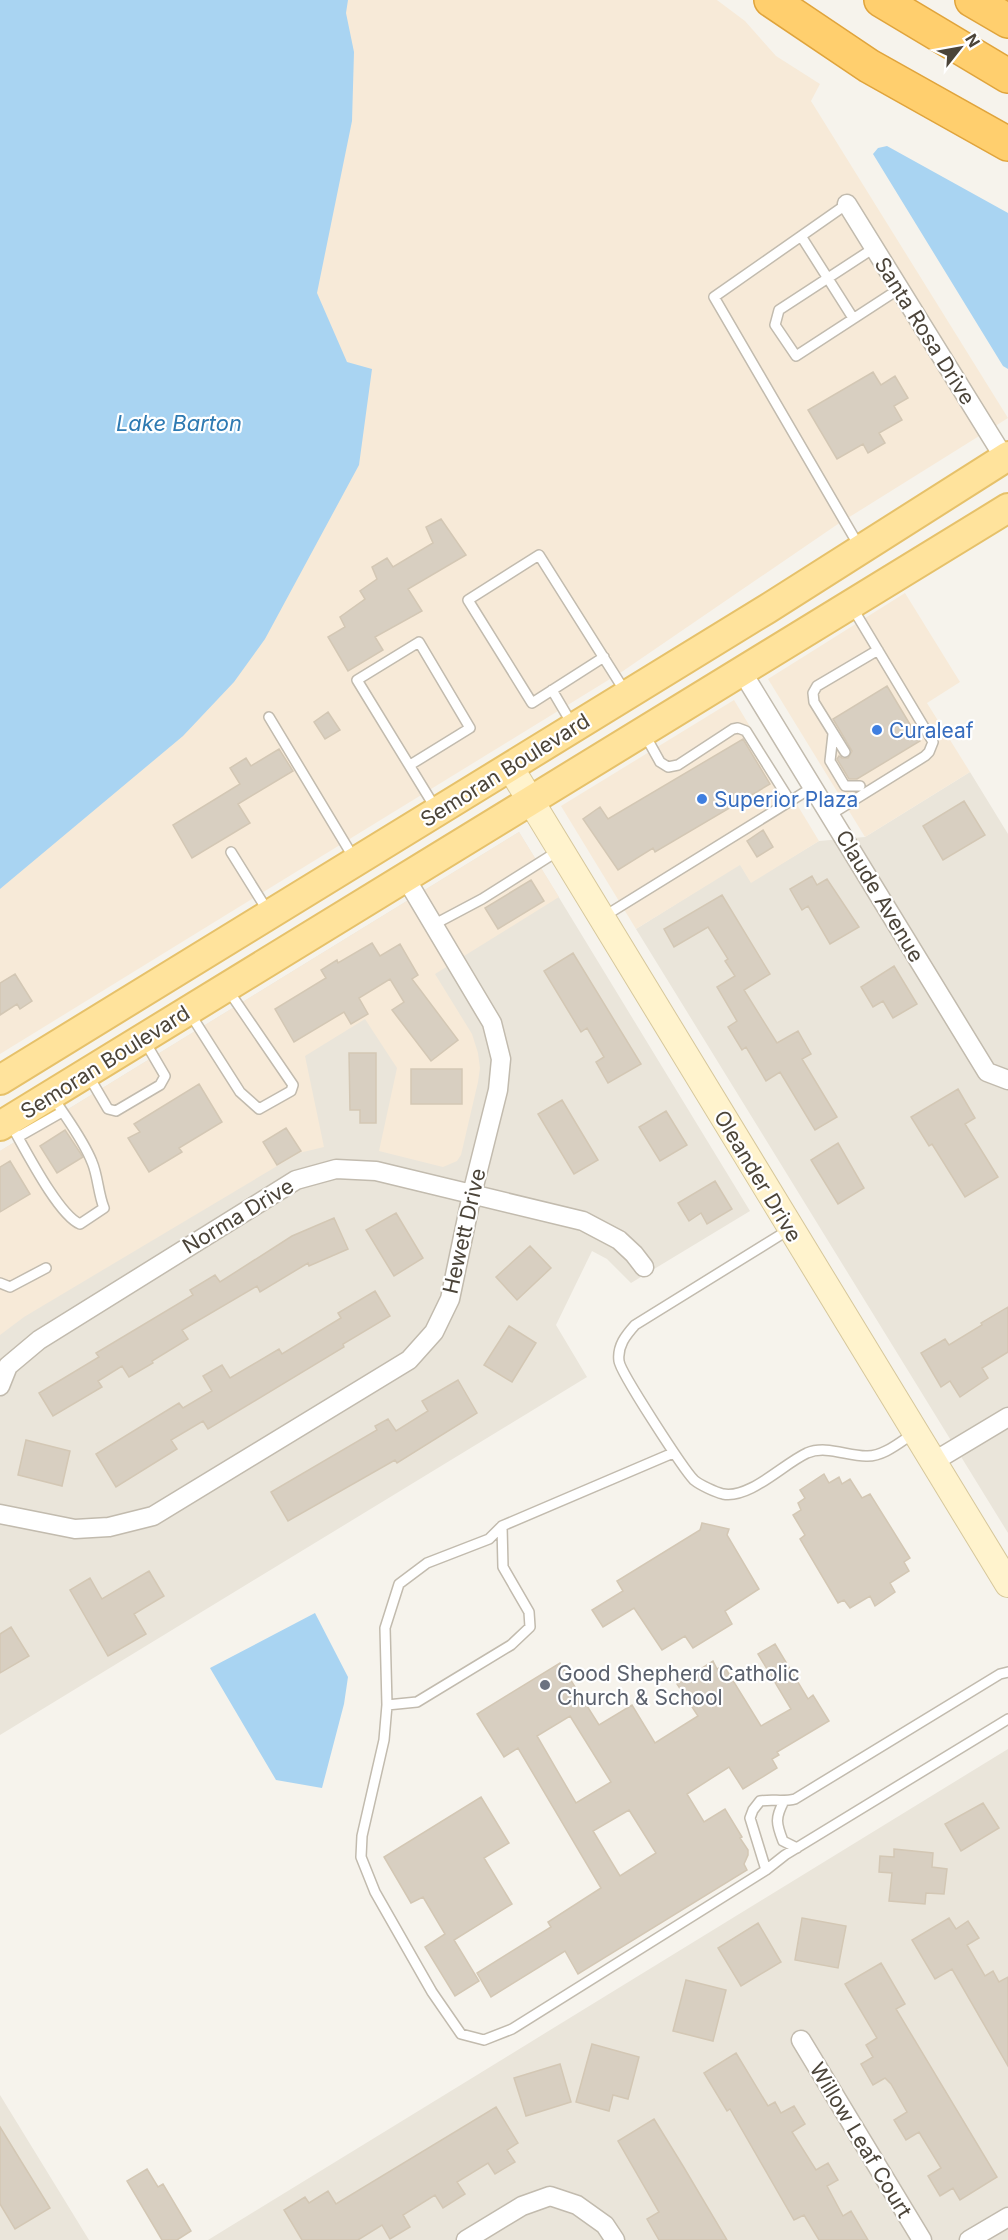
<svg xmlns="http://www.w3.org/2000/svg" width="1008" height="2240" viewBox="0 0 1008 2240" font-family="Inter,sans-serif">
  <rect width="100%" height="100%" fill="#f6f3ec"/>
  <!-- residential -->
  <path fill="#eae5da" d="M970,772L1008,834V1533L636,929L740,864L751,882L819,841L865,837Z
    M519,832L750,1211L631,1283L607,1259L592,1251L556,1325L587,1377L0,1735V1151Z
    M1008,1749V2240H208Z
    M0,2095L89,2240H0Z"/>
  <!-- commercial -->
  <path fill="#f7ead8" d="M35,0H717L745,21L776,56L820,84L811,101L1008,418L835,526L623,671L0,1054V459Z
    M905,593L960,682L927,703L970,772L865,837L768,679Z
    M734,700L819,841L751,883L740,865L636,929L561,806Z
    M519,832L559,897L435,974L472,1034L478,1053L480,1068L478,1082L461,1155L457,1161L443,1167L379,1151L397,1068L365,1019L305,1056L324,1147L299,1153L24,1317L0,1335V1151Z"/>
  <!-- water -->
  <path fill="#a9d4f2" d="M0,0H348L346,13L354,52L352,121L317,293L347,362L372,369L359,465L265,639L234,682L183,736L0,889Z
    M887,146L1008,213V369L1003,366L873,154L878,148Z
    M315,1613L348,1677L344,1704L322,1788L276,1780L210,1668Z"/>
  <!-- building -->
  <path fill="#d8cfc1" stroke="#d3c7b4" stroke-width="1.5" fill-rule="evenodd" d="M873,372L881,385L895,376L908,398L894,406L902,420L879,433L885,443L868,453L863,444L837,459L808,410Z
    M441,519L466,555L408,589L422,611L375,637L383,650L348,671L328,637L345,627L340,617L365,599L360,591L377,579L372,567L387,558L393,567L433,543L426,527Z
    M887,686L920,741L857,779H849L837,759L839,756L842,758H848L852,751L833,719Z
    M328,712L340,730L325,739L314,722Z
    M743,739L770,784L655,852L653,848L618,870L583,819L600,807L608,819Z
    M279,749L293,771L238,804L250,823L192,858L173,825L240,784L230,768L246,758L251,766Z
    M964,801L985,835L943,860L923,826Z
    M763,830L773,847L757,857L747,841Z
    M812,876L817,885L827,879L859,927L830,944L808,906L802,910L790,889Z
    M531,880L544,901L498,929L485,908Z
    M722,895L770,974L744,990L777,1043L798,1031L811,1054L802,1059L837,1117L815,1130L780,1072L766,1081L746,1047L742,1050L728,1027L737,1021L717,987L735,976L725,961L728,959L708,927L674,947L664,929Z
    M372,943L380,956L400,944L418,975L412,979L458,1040L431,1061L392,1010L404,1002L390,979L359,998L368,1014L351,1024L344,1012L294,1042L275,1009L326,978L321,970L337,960L338,963Z
    M573,953L641,1064L608,1083L596,1062L604,1057L587,1028L581,1032L544,971Z
    M894,966L917,1004L893,1018L883,1001L873,1007L861,987Z
    M15,974L32,1001L20,1009L17,1004L0,1015V983Z
    M349,1053H376V1123H360V1110H350Z
    M411,1069H462V1104H411Z
    M199,1084L222,1122L179,1148L182,1152L149,1172L128,1138L140,1132L134,1124Z
    M958,1089L975,1118L965,1124L998,1177L965,1197L932,1144L929,1146L911,1117Z
    M562,1100L598,1160L574,1174L538,1114Z
    M666,1111L687,1145L660,1161L639,1127Z
    M286,1128L301,1151L277,1165L263,1142Z
    M65,1130L83,1157L57,1173L40,1146Z
    M838,1143L864,1188L838,1204L811,1160Z
    M10,1161L30,1194L0,1212V1167Z
    M715,1181L732,1209L707,1224L701,1213L689,1221L678,1203Z
    M396,1213L423,1258L394,1276L366,1230Z
    M334,1218L348,1249L309,1266L308,1263L260,1292L257,1286L182,1330L188,1339L152,1361L153,1363L129,1377L122,1366L98,1381L102,1387L53,1416L39,1393L99,1357L96,1353L193,1295L190,1290L215,1275L220,1282L292,1236Z
    M530,1246L551,1268L517,1300L496,1277Z
    M375,1291L390,1316L343,1344L344,1347L208,1429L203,1421L171,1440L177,1449L116,1487L96,1454L179,1403L183,1408L212,1391L203,1376L222,1365L230,1378L279,1349L282,1354L341,1318L338,1313Z
    M1008,1307V1352L982,1368L988,1378L960,1397L950,1381L941,1387L921,1353L945,1339L949,1345L982,1325L981,1323Z
    M509,1326L536,1343L512,1382L484,1365Z
    M458,1380L477,1413L397,1463L395,1460L288,1521L271,1492L377,1430L375,1426L388,1419L396,1431L428,1411L422,1401Z
    M26,1440L70,1451L62,1486L18,1475Z
    M824,1474L829,1483L839,1477L842,1484L850,1479L862,1498L870,1494L910,1558L904,1562L909,1571L890,1583L895,1592L875,1606L870,1596L850,1608L844,1600L838,1603L800,1539L805,1535L793,1515L801,1510L798,1503L805,1498L800,1490Z
    M702,1523L729,1529L727,1535L759,1589L725,1611L732,1624L693,1648L685,1636L662,1650L634,1608L603,1627L592,1610L623,1591L617,1581L700,1530Z
    M149,1571L164,1596L134,1614L146,1634L108,1656L70,1590L90,1578L102,1599Z
    M11,1627L29,1656L0,1673V1634Z
    M775,1644L808,1699L813,1695L829,1721L777,1752L779,1755L772,1759L777,1768L743,1789L729,1767L687,1794L704,1822L725,1809L742,1837L740,1838L748,1850V1855L744,1864L747,1870L578,1974L565,1951L491,1997L477,1973L551,1927L548,1922L601,1888L518,1748L504,1757L477,1714L560,1663L599,1725L632,1705L655,1743L698,1716L677,1684L713,1661L717,1669L724,1666L761,1726L791,1709L758,1654ZM570,1716L611,1782L576,1803L537,1736ZM629,1810L656,1853L620,1876L593,1831Z
    M481,1797L509,1843L484,1858L512,1904L454,1940L479,1981L455,1996L425,1947L445,1934L423,1897L411,1903L384,1857Z
    M983,1803L999,1828L961,1851L945,1824Z
    M894,1849L933,1853L932,1867L947,1869L944,1894L926,1893L925,1904L889,1901L892,1873L879,1872L880,1856L894,1857Z
    M802,1918L846,1926L838,1968L795,1960Z
    M949,1918L956,1929L968,1921L979,1938L967,1945L985,1976L993,1971L999,1982L1008,1977V2066L952,1969L935,1979L912,1940Z
    M758,1923L781,1962L741,1986L718,1948Z
    M881,1963L905,2004L896,2009L997,2177L960,2200L953,2188L940,2196L928,2176L941,2168L919,2132L906,2140L894,2120L907,2112L891,2084L885,2078L873,2085L861,2064L873,2057L866,2045L877,2038L845,1984Z
    M686,1980L726,1990L713,2041L673,2031Z
    M592,2044L639,2057L628,2099L613,2095L609,2111L576,2102Z
    M736,2053L768,2106L775,2102L781,2113L794,2106L805,2124L792,2132L816,2170L828,2163L838,2180L827,2186L843,2216L851,2211L868,2240H819L804,2215L794,2220L730,2109L727,2111L704,2073Z
    M560,2064L571,2102L526,2116L514,2078Z
    M496,2107L518,2143L507,2150L515,2162L495,2174L488,2163L457,2182L465,2194L443,2208L435,2195L403,2215L410,2227L390,2239L382,2225L358,2240H302L284,2210L305,2197L309,2203L328,2191L336,2204Z
    M654,2119L683,2166L727,2240H659L647,2219L659,2212L618,2141Z
    M0,2127L50,2208L15,2229L0,2204Z
    M147,2169L158,2187L163,2184L191,2231L177,2240H162L127,2181Z"/>
  <g fill="none" stroke-linecap="round" stroke-linejoin="round">
    <defs>
      <path id="lane" d="M847,204L714,297L859,546
        M801,236L853,318
        M874,248L779,310L775,325L796,356L899,289
        M604,657L532,703L468,600L539,555L626,693
        M552,690L572,724
        M269,717L355,860
        M833,734L830,761L845,786H860
        M645,735L660,762L668,767L678,765L733,729L738,728L746,731L790,801
        M845,752L814,702L813,693L817,686L878,650
        M410,765L470,728L419,642L357,680L436,809
        M830,815L925,756L929,752L933,742L852,607
        M231,852L269,913
        M603,917L813,787
        M433,925L482,899L558,851
        M189,1012L240,1092L259,1109L291,1091L293,1085L228,990
        M88,1075L108,1109L116,1111L160,1085L165,1076L144,1040
        M10,1123C24,1147 58,1215 80,1224L104,1208C98,1193 98,1176 92,1162C83,1139 66,1118 53,1097
        M18,1137L62,1112
        M790,1229L635,1325C626,1335 617,1346 619,1361C620,1372 684,1470 694,1480C700,1485 715,1492 723,1494C750,1499 783,1464 807,1453C826,1445 847,1456 866,1456C883,1457 900,1442 914,1433
        M0,1283L10,1287L46,1268
        M673,1453L502,1526L489,1539L427,1563L399,1584L385,1628L387,1705L384,1740L362,1836L361,1857L375,1892L432,1992L461,2034L484,2040L512,2029L766,1870
        M1008,1672L1000,1674L795,1799C784,1802 772,1799 760,1801L753,1810L750,1818L766,1870L785,1855L1008,1719
        M387,1705L417,1702L511,1645L530,1627L529,1612L503,1567L502,1526
        M784,1801C775,1818 776,1823 783,1841L797,1848"/>
      <path id="street" d="M847,204L1005,459
        M741,670L987,1072L1008,1080
        M0,1386L8,1366L39,1340L296,1180L336,1169L376,1171L583,1221L619,1240L634,1254L644,1267
        M933,1462L1008,1417
        M0,1514L75,1529L109,1527L153,1516L409,1360L434,1332L450,1299L472,1194L498,1090L501,1059L492,1023L405,877
        M801,2040L922,2240
        M466,2240L522,2206L550,2196L577,2205L605,2225L615,2240
        M969,2240L1008,2217"/>
      <path id="secondary" d="M510,767L1008,1584"/>
      <path id="primary" d="M0,1080L767,609L1008,456
        M0,1126L1008,508"/>
      <path id="highway" d="M771,0L869,66L1008,144
        M881,0L1008,76
        M972,0L1008,21"/>
    </defs>
    <!-- lane casing -->
    <use href="#lane" stroke="#c2bbae" stroke-width="12"/>
    <!-- street casing -->
    <use href="#street" stroke="#c2bbae" stroke-width="21"/>
    <!-- secondary casing -->
    <use href="#secondary" stroke="#d6c79b" stroke-width="28"/>
    <!-- primary casing -->
    <use href="#primary" stroke="#e6c16a" stroke-width="32"/>
    <!-- highway casing -->
    <use href="#highway" stroke="#e0a43c" stroke-width="36"/>
    <!-- lane -->
    <use href="#lane" stroke="#fff" stroke-width="9"/>
    <!-- street -->
    <use href="#street" stroke="#fff" stroke-width="18"/>
    <!-- secondary -->
    <use href="#secondary" stroke="#fff3cd" stroke-width="26"/>
    <!-- primary -->
    <use href="#primary" stroke="#ffe39c" stroke-width="28"/>
    <!-- highway -->
    <use href="#highway" stroke="#ffcf6e" stroke-width="33"/>
  </g>
  <!-- markers -->
  <g fill="#3f7fe0" stroke="#fff" stroke-width="2">
    <circle cx="877" cy="730" r="6"/>
    <circle cx="702" cy="799" r="6"/>
  </g>
  <circle fill="#6b7280" stroke="#fff" stroke-width="2" cx="545" cy="1685" r="6"/>
  <g text-anchor="middle" dominant-baseline="central" stroke-width="4.5" stroke-linejoin="round" paint-order="stroke">
    <!-- street labels -->
    <g font-size="21" fill="#4b4439" stroke="#fff">
      <text transform="translate(925 331) rotate(58)">Santa Rosa Drive</text>
      <text transform="translate(505 770) rotate(-32)">Semoran Boulevard</text>
      <text transform="translate(880 896) rotate(59)">Claude Avenue</text>
      <text transform="translate(105 1062) rotate(-32)">Semoran Boulevard</text>
      <text transform="translate(758 1176) rotate(59)">Oleander Drive</text>
      <text transform="translate(238 1216) rotate(-31)">Norma Drive</text>
      <text transform="translate(464 1231) rotate(-77)">Hewett Drive</text>
      <text transform="translate(861 2140) rotate(59)">Willow Leaf Court</text>
    </g>
    <!-- shop labels -->
    <g font-size="21" fill="#366cbe" stroke="#fff" text-anchor="start">
      <text x="889" y="730">Curaleaf</text>
      <text x="714" y="799">Superior Plaza</text>
    </g>
    <!-- worship labels -->
    <g font-size="21" fill="#5b616d" stroke="#fff" text-anchor="start">
      <text x="557" y="1673">Good Shepherd Catholic<tspan x="557" dy="24">Church &amp; School</tspan></text>
    </g>
    <!-- water labels -->
    <g font-size="22" font-style="italic" fill="#2e7ab2" stroke="#fff">
      <text x="179" y="423">Lake Barton</text>
    </g>
  </g>
  <!-- north arrow -->
  <g transform="translate(960 48) rotate(59)" stroke="#ffffff" stroke-width="4.5" paint-order="stroke">
  <path d="M0-4.5L10 22L0 15L-10 22Z" fill="#4b4439"/>
  <text y="-9" font-size="16" font-weight="bold" text-anchor="middle" fill="#4b4439">N</text>
  </g>
</svg>
